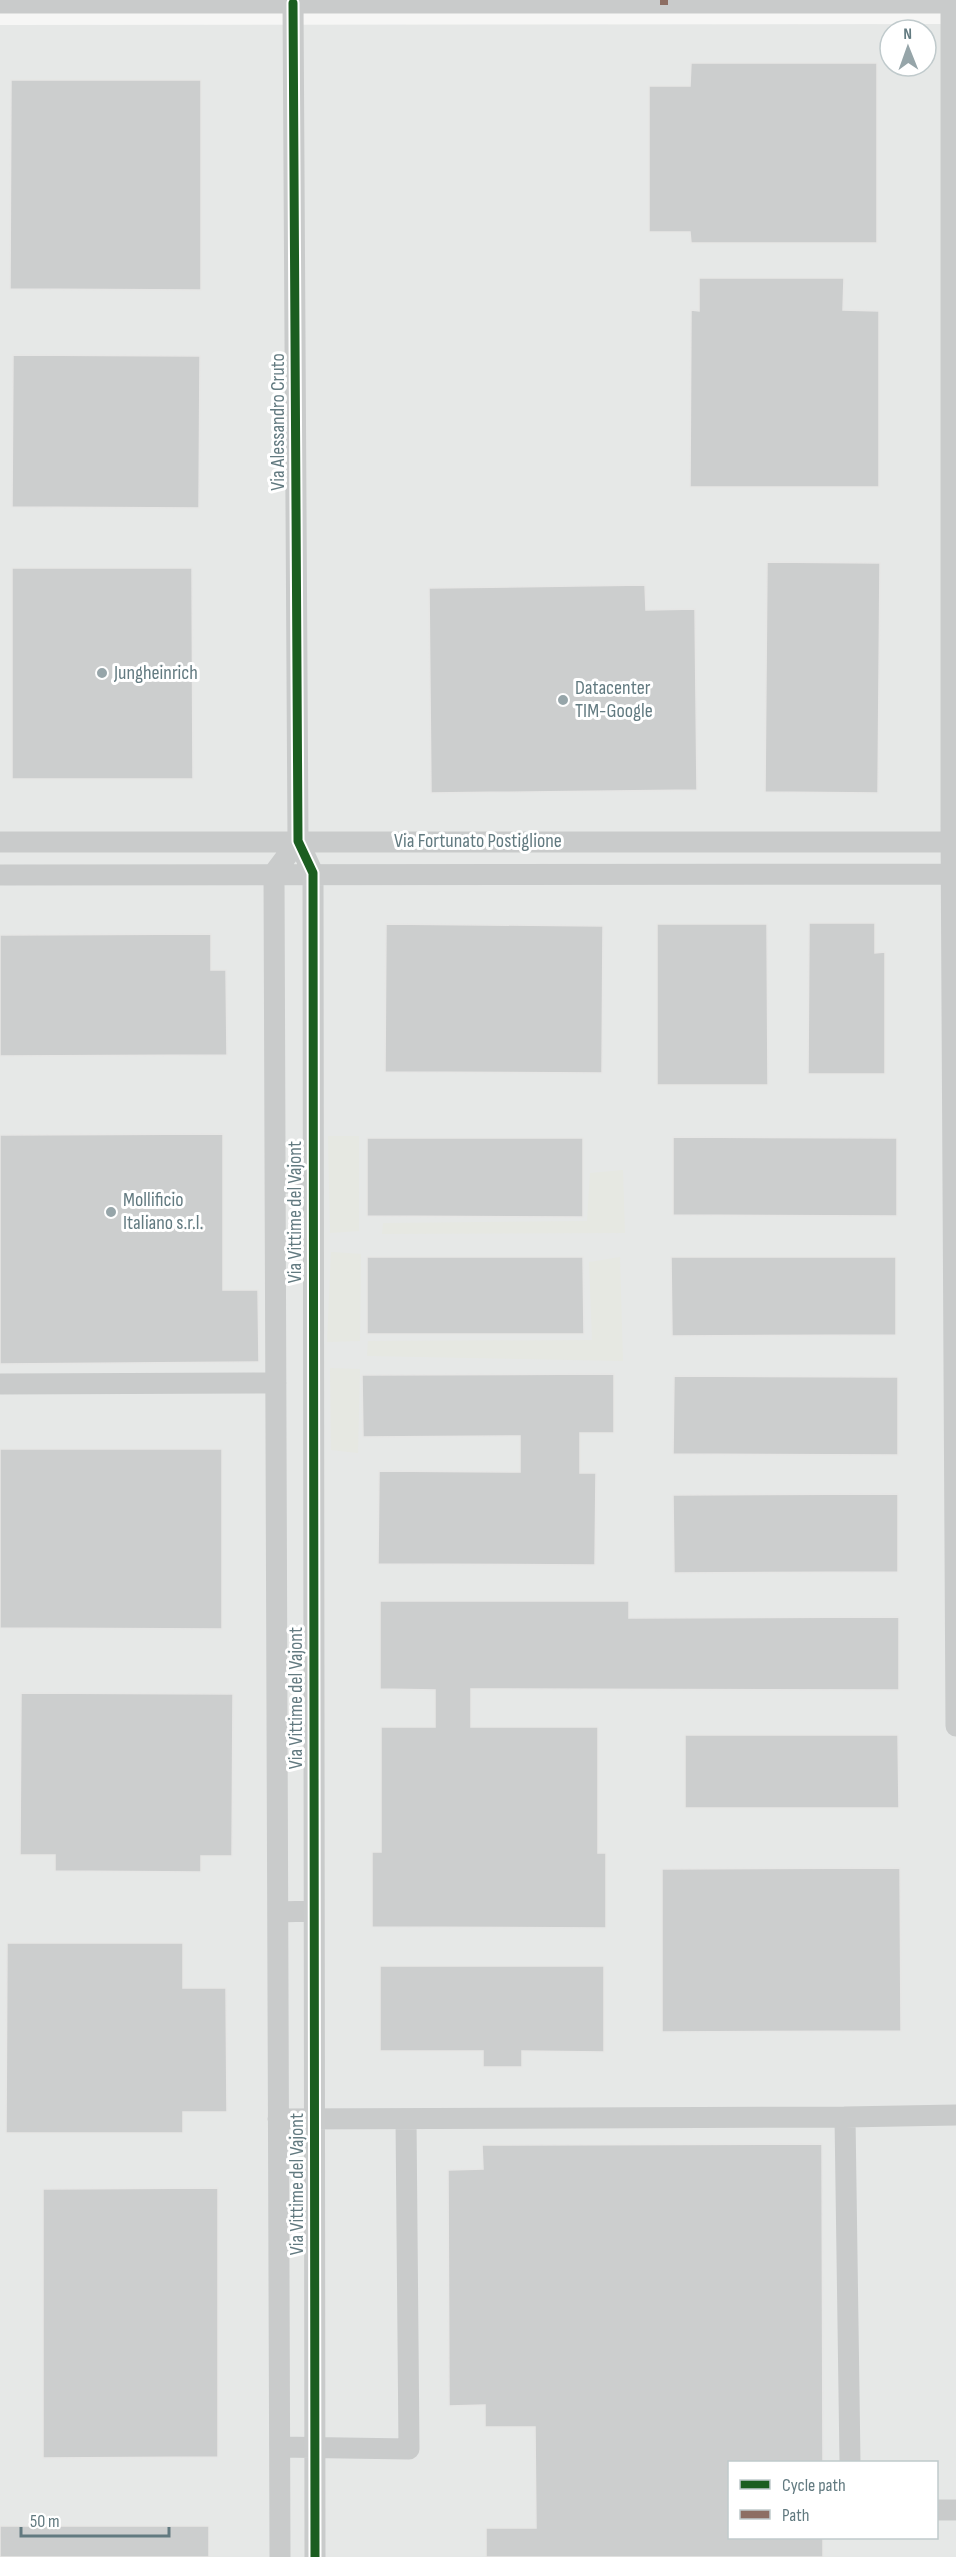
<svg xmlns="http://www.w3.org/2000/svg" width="956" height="2557" viewBox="0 0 956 2557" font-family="'Sofia Sans Condensed',sans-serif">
  <rect width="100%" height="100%" fill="#f6f6f5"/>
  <!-- built -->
  <path fill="#e6e8e7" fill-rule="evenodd" d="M956,24V2557H0V25ZM890,30H926V66H890ZM730,2462H936V2538H730Z"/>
  <!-- green -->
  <path fill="#e6e8e2" d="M328,1136H359V1231L330,1233Z
    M623,1170L625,1233L382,1234L383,1223L587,1221L590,1173Z
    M331,1252L361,1254L360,1341L327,1342Z
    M620,1257L623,1361L367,1356L368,1341L592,1340L589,1262Z
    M330,1368L360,1369L358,1453L331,1450Z"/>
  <!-- building -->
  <path fill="#cccece" stroke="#e6e6e5" stroke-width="1.5" d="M691,63H877V243H691L690,232H649V86H690Z
    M11,80H201V290L10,289Z
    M699,278H844L843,310L879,311V487H690L691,310L699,311Z
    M13,355L200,356L199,508L12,507Z
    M767,562L880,563L878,793L765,792Z
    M12,568H192L193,779H12Z
    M645,585L646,610L695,609L697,790L431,793L429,588Z
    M809,923H875V953L885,952V1074H808Z
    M386,924L603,926L602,1073L385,1072Z
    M657,924H767L768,1085H657Z
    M211,934V970H226L227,1055L0,1056V935Z
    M223,1134V1290H258L259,1362L0,1364V1135Z
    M673,1137L897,1138V1216L673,1215Z
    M367,1138H583V1217L367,1216Z
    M367,1257H583L584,1334H367Z
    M671,1257H896V1335L672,1336Z
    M614,1374V1433H580V1473H596L595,1565L378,1564L379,1471L520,1472V1436L363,1437L362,1375Z
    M674,1376L898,1377V1455L673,1454Z
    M0,1449H222V1629L0,1628Z
    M898,1494V1572L674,1573L673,1495Z
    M380,1601H629V1618L899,1617V1690L471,1689V1727H598V1853H606V1928L372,1927V1852H381V1727H435V1690L380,1689Z
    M21,1693L233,1694L232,1856H201V1872L55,1871V1855H20Z
    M685,1735H898L899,1808H685Z
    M900,1868L901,2031L662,2032V1869Z
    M7,1943H183V1988H226L227,2112H183V2133H6Z
    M380,1966H604V2052L522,2051V2067H483V2051H380Z
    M822,2144L823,2463H729V2538H823V2557H486V2528H536L535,2427H485V2405L449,2406L448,2170L483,2169L482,2145Z
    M218,2188V2457L43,2458V2189Z
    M0,2526H209V2557H0Z"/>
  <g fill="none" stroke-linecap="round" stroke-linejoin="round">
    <!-- minor -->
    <path stroke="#c9cbcb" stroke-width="21" d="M0,3H956
      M293,3L298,841L313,873L315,2557
      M951,3V825L956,1726
      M0,842H956
      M0,875L956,874
      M275,1183H313
      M0,1384L276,1383
      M278,1912L314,1911
      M845,2117L956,2115
      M278,2119L845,2117L850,2462
      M280,2447L409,2449L406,2119
      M936,2510H956
      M280,2557L274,873L298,841"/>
    <!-- quiet -->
    <path stroke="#8d6e63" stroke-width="8" stroke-dasharray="15 8" stroke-linecap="butt" d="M664,0V5"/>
    <defs>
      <path id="cycleway" d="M293,3L298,841L313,873L315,2557"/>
    </defs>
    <!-- cycleway casing -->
    <use href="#cycleway" stroke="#fff" stroke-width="13"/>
    <!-- cycleway -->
    <use href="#cycleway" stroke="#1b5e20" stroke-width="9"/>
  </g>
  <!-- markers -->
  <g fill="#96a5a9" stroke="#fff" stroke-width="2">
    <circle cx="102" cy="673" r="6"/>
    <circle cx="563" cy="700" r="6"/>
    <circle cx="111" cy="1212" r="6"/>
  </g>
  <g text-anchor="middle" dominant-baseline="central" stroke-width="6" stroke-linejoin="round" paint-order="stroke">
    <!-- street labels -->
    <g font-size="20" fill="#627a80" stroke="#fff">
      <text transform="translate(278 422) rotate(-90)">Via Alessandro Cruto</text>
      <text x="478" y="841">Via Fortunato Postiglione</text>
      <text transform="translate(295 1212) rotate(-90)">Via Vittime del Vajont</text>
      <text transform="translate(296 1698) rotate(-90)">Via Vittime del Vajont</text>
      <text transform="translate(297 2184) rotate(-90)">Via Vittime del Vajont</text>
    </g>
    <!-- poi labels -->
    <g font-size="20" fill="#627a80" stroke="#fff" text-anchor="start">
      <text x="114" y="673">Jungheinrich</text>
      <text x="575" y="688">Datacenter<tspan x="575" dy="23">TIM-Google</tspan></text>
      <text x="123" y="1200">Mollificio<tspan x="123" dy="23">Italiano s.r.l.</tspan></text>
    </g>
  </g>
  <!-- legend -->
  <rect x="728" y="2461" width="210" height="78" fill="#ffffff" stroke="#c0cacc" stroke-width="1.5"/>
  <rect x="740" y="2480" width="30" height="9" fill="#1b5e20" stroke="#c0cacc" stroke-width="1.5"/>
  <text x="782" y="2491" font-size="18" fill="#627a80">Cycle path</text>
  <rect x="740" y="2510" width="30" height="9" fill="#8d6e63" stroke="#c0cacc" stroke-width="1.5"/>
  <text x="782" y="2521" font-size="18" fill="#627a80">Path</text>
  <!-- north arrow -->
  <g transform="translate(908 48) rotate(359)"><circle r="28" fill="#ffffff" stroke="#c0cacc" stroke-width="1.5"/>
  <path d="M0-4.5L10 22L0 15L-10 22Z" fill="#96a5a9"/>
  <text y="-9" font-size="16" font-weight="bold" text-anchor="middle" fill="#627a80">N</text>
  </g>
  <!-- scale -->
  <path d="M21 2527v9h148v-9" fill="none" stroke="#627a80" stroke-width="3"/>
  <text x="30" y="2527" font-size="18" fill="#627a80" stroke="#ffffff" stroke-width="4.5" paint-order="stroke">50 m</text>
</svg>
